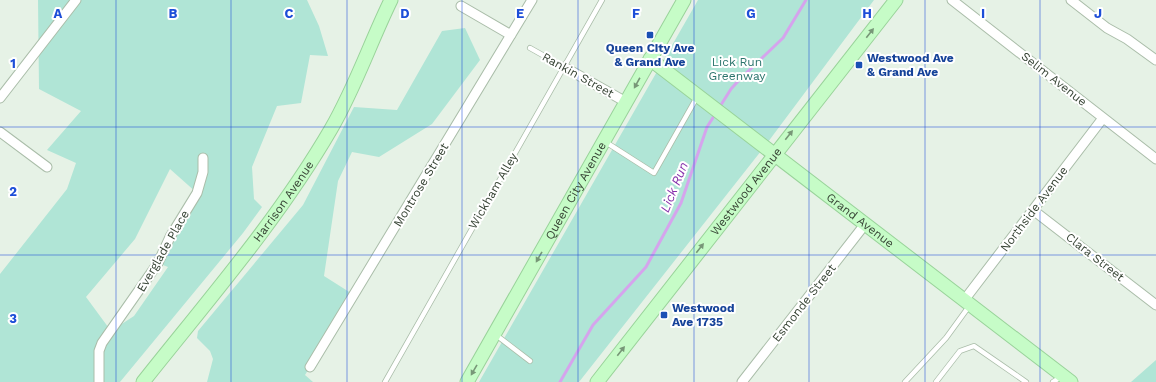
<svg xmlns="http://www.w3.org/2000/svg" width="1156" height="382" viewBox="0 0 1156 382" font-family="'Work Sans',sans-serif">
  <rect width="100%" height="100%" fill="#e6f2e6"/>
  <!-- green -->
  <path fill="#b0e5d6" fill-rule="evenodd" d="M38,0H307L319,26L328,56L310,55L301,103L277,106L252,167L254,199L262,207L243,233L120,382H0V274L67,189L76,163L47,150L81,111L39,89ZM170,169L197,193L158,263L168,267L134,316L111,331L86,297L135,239Z
    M698,0H874L765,146L579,382H479Z
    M465,28L480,60L432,124L379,157L352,152L338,181L324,276L354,295L305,375L313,382H207L213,359L210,351L197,338L198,331L303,205L354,107L397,110L442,31Z
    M1156,360V382H1131Z"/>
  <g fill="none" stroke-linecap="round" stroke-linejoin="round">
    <!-- stream -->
    <path stroke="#d5a4ed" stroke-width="3" d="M719,108L731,89L740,79L783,38L806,0
      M560,382L593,325L646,267L681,203L707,127L716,113"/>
    <defs>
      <path id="lane" d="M530,48L564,67
        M604,141L654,173L697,97
        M496,335L530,361
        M385,382L602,0
        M905,382L946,338L970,305
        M936,382L960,351L974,346L1026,382
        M1053,382L1061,377"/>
      <path id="street" d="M952,0L1156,159
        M1071,0L1107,28L1127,39L1156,60
        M461,6L511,35
        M564,67L626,102
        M0,98L76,0
        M0,132L47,167
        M1033,210L1156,305
        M965,299L1103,118
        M310,367L532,0
        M99,382V351L102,343L158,263L170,237L197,193L203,172V158
        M742,382L866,223"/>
      <g id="secondary">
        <path id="s1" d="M650,59L1071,382"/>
        <path id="s2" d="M143,382C208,300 278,220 331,129C355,88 370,43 391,0"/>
        <path id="s3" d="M467,382L684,0"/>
        <path id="s4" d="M597,382L896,0"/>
      </g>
    </defs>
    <!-- lane casing -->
    <use href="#lane" stroke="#aabda9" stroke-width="6"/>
    <!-- street casing -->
    <use href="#street" stroke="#aabda9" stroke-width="11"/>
    <!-- secondary casing -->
    <use href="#secondary" stroke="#99d39a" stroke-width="15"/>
    <!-- lane -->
    <use href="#lane" stroke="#fff" stroke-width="4.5"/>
    <!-- street -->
    <use href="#street" stroke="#fff" stroke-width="9"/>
    <!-- secondary -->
    <use href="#secondary" stroke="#c6fcc7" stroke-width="13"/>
  </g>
  <!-- one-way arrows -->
  <defs><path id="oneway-solid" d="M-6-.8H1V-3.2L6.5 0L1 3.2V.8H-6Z"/></defs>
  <g fill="#779777">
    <use href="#oneway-solid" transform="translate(870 33) rotate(-52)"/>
    <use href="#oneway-solid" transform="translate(637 83) rotate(119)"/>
    <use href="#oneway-solid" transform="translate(789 135) rotate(-52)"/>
    <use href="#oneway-solid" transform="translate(700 248) rotate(-52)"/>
    <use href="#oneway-solid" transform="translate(539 257) rotate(120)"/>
    <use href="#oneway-solid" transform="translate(621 351) rotate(-52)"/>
    <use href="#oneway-solid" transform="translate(474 370) rotate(120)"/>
  </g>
  <!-- grid -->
  <path fill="none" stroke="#1d4ed8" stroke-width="1" stroke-opacity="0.55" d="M116,0V382M231,0V382M347,0V382M462,0V382M578,0V382M694,0V382M809,0V382M925,0V382M1040,0V382M0,127H1156M0,255H1156"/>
  <!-- markers -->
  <g fill="#1a4fb4" stroke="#fff" stroke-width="1.5">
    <rect x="646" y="31" width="8" height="8" rx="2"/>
    <rect x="855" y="61" width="8" height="8" rx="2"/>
    <rect x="660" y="311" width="8" height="8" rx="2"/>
  </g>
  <g text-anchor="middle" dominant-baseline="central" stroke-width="4" stroke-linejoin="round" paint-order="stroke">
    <!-- transit labels -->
    <g font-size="12" font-weight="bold" fill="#164399" stroke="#fff" text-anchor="start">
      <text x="650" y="48" text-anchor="middle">Queen City Ave<tspan x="650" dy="14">&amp; Grand Ave</tspan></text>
      <text x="867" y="58">Westwood Ave<tspan x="867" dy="14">&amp; Grand Ave</tspan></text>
      <text x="672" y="308">Westwood<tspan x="672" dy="14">Ave 1735</tspan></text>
    </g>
    <!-- park labels -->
    <g font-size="12" fill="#2b746c" stroke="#fff">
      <text x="737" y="62">Lick Run<tspan x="737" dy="14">Greenway</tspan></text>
    </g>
    <!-- street labels -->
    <g font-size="12" fill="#374435" stroke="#fff">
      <text transform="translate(578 75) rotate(29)">Rankin Street</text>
      <text transform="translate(1054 79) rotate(38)">Selim Avenue</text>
      <text transform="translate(421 185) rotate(-59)">Montrose Street</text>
      <text stroke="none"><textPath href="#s4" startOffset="242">Westwood Avenue</textPath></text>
      <text transform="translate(493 191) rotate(-60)">Wickham Alley</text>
      <text stroke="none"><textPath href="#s3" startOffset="220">Queen City Avenue</textPath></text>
      <text stroke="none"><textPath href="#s2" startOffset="229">Harrison Avenue</textPath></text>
      <text transform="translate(1034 209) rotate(-53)">Northside Avenue</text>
      <text stroke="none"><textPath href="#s1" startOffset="265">Grand Avenue</textPath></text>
      <text transform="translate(163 251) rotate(-60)">Everglade Place</text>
      <text transform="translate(1095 257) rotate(38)">Clara Street</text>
      <text transform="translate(804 303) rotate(-52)">Esmonde Street</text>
    </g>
    <!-- water labels -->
    <g font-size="13" font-style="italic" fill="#8733ac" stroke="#fff">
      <text transform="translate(674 187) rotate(-68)">Lick Run</text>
    </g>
  </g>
  <g font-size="13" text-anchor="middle" font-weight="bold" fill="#1d4ed8" stroke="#fff" stroke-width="4" stroke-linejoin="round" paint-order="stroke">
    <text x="58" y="18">A</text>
    <text x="173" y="18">B</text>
    <text x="289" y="18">C</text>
    <text x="405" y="18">D</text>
    <text x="520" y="18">E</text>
    <text x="636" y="18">F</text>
    <text x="751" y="18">G</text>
    <text x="867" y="18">H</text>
    <text x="983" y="18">I</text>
    <text x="1098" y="18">J</text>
    <text x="13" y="68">1</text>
    <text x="13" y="196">2</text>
    <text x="13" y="323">3</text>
  </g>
</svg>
